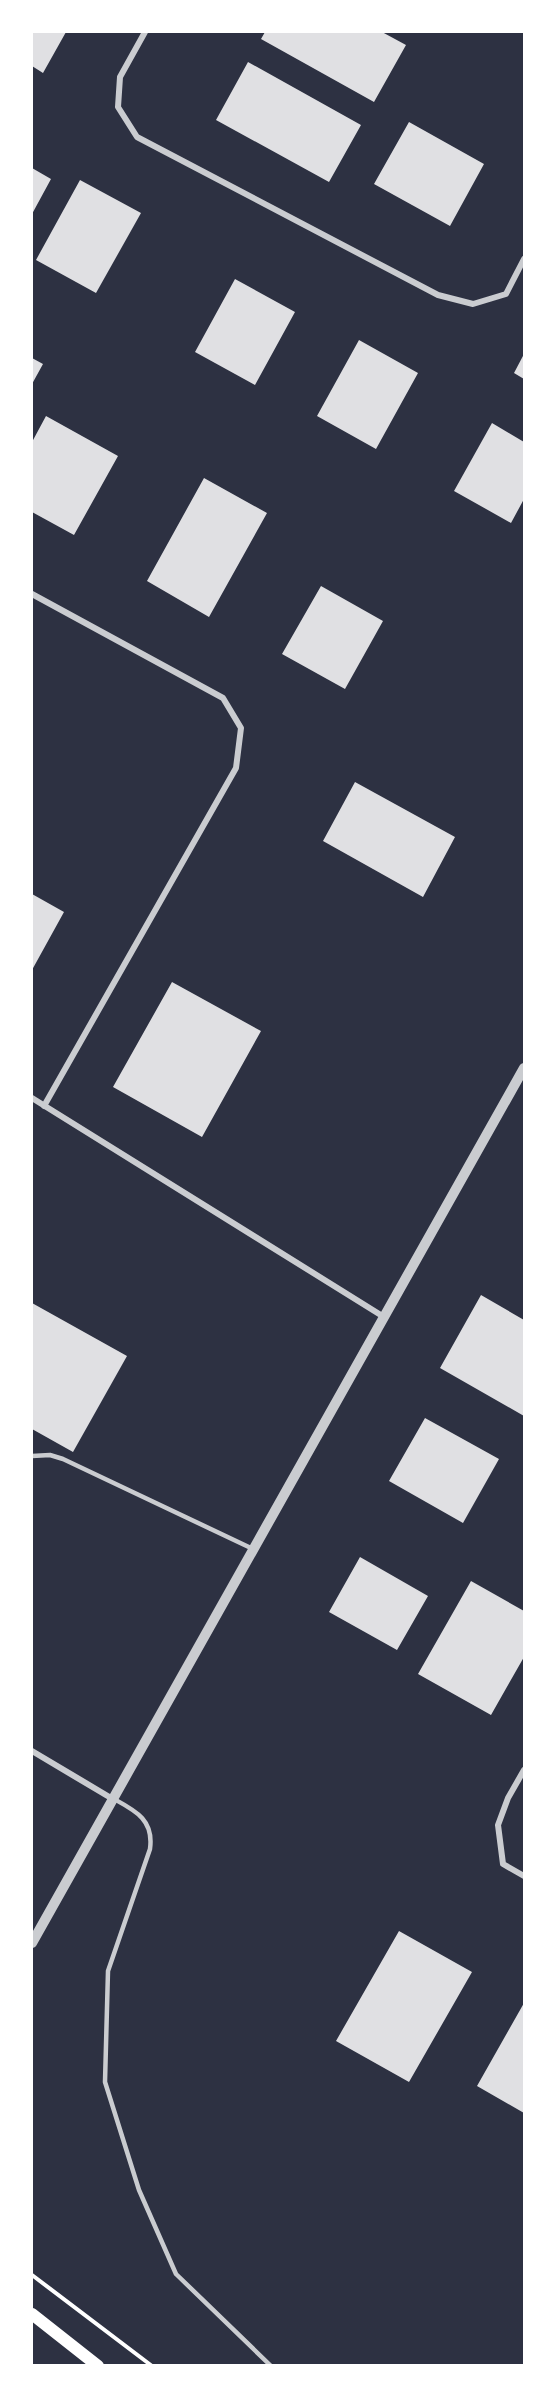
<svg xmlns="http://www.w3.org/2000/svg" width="556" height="2397" viewBox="0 0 556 2397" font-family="'Varela Round',sans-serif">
  <rect width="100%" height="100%" fill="#2d3142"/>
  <!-- building -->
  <path fill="#e0e0e3" d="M32,32H66L43,73L32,66Z
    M265,32H382L406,45L374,102L261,39Z
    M248,62L361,125L329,182L216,120Z
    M409,122L484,164L450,226L374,184Z
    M32,168L51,179L32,214Z
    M80,180L141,213L96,293L36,260Z
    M235,279L295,312L255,385L195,352Z
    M359,340L418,373L376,449L317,416Z
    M524,354V379L514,373Z
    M32,358L43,364L32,384Z
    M46,416L118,456L74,535L32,512V442Z
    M492,423L524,442V499L511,523L454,491Z
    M204,478L267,513L209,617L147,581Z
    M321,586L383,621L345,689L282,654Z
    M355,782L455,837L423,897L323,841Z
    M32,894L64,912L32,970Z
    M172,982L261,1031L202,1137L113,1087Z
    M481,1295L524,1320V1416L440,1368Z
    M32,1303L127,1356L73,1452L32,1429Z
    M425,1418L499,1459L463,1523L389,1481Z
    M360,1557L428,1596L397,1650L329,1612Z
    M471,1581L524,1611V1657L491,1715L418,1674Z
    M399,1931L472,1972L409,2082L336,2041Z
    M524,2003V2113L477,2086Z"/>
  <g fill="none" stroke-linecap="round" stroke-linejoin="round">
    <!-- path -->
    <path stroke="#fff" stroke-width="4" d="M32,2275L152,2366"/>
    <!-- service -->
    <path stroke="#caccd0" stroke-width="4.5" d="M32,1456L50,1455L63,1459L253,1549
      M114,1799C136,1811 154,1820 150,1849L108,1971L105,2082L139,2190L176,2274L271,2366"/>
    <!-- minor -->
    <path stroke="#caccd0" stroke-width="6" d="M145,32L120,77L118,107L137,137L438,295L473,304L506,294L524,259
      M32,594L223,698L241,728L236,768L44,1106
      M32,1098L384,1317
      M32,1751L111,1798
      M524,1770L508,1798L498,1825L503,1864L524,1876"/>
    <!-- tertiary -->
    <path stroke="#caccd0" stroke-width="10" d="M32,1943L524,1068"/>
    <!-- secondary -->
    <path stroke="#fff" stroke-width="12" d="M32,2314L98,2366"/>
  </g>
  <!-- border -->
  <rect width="556" height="2397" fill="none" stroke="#ffffff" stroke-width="66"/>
</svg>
